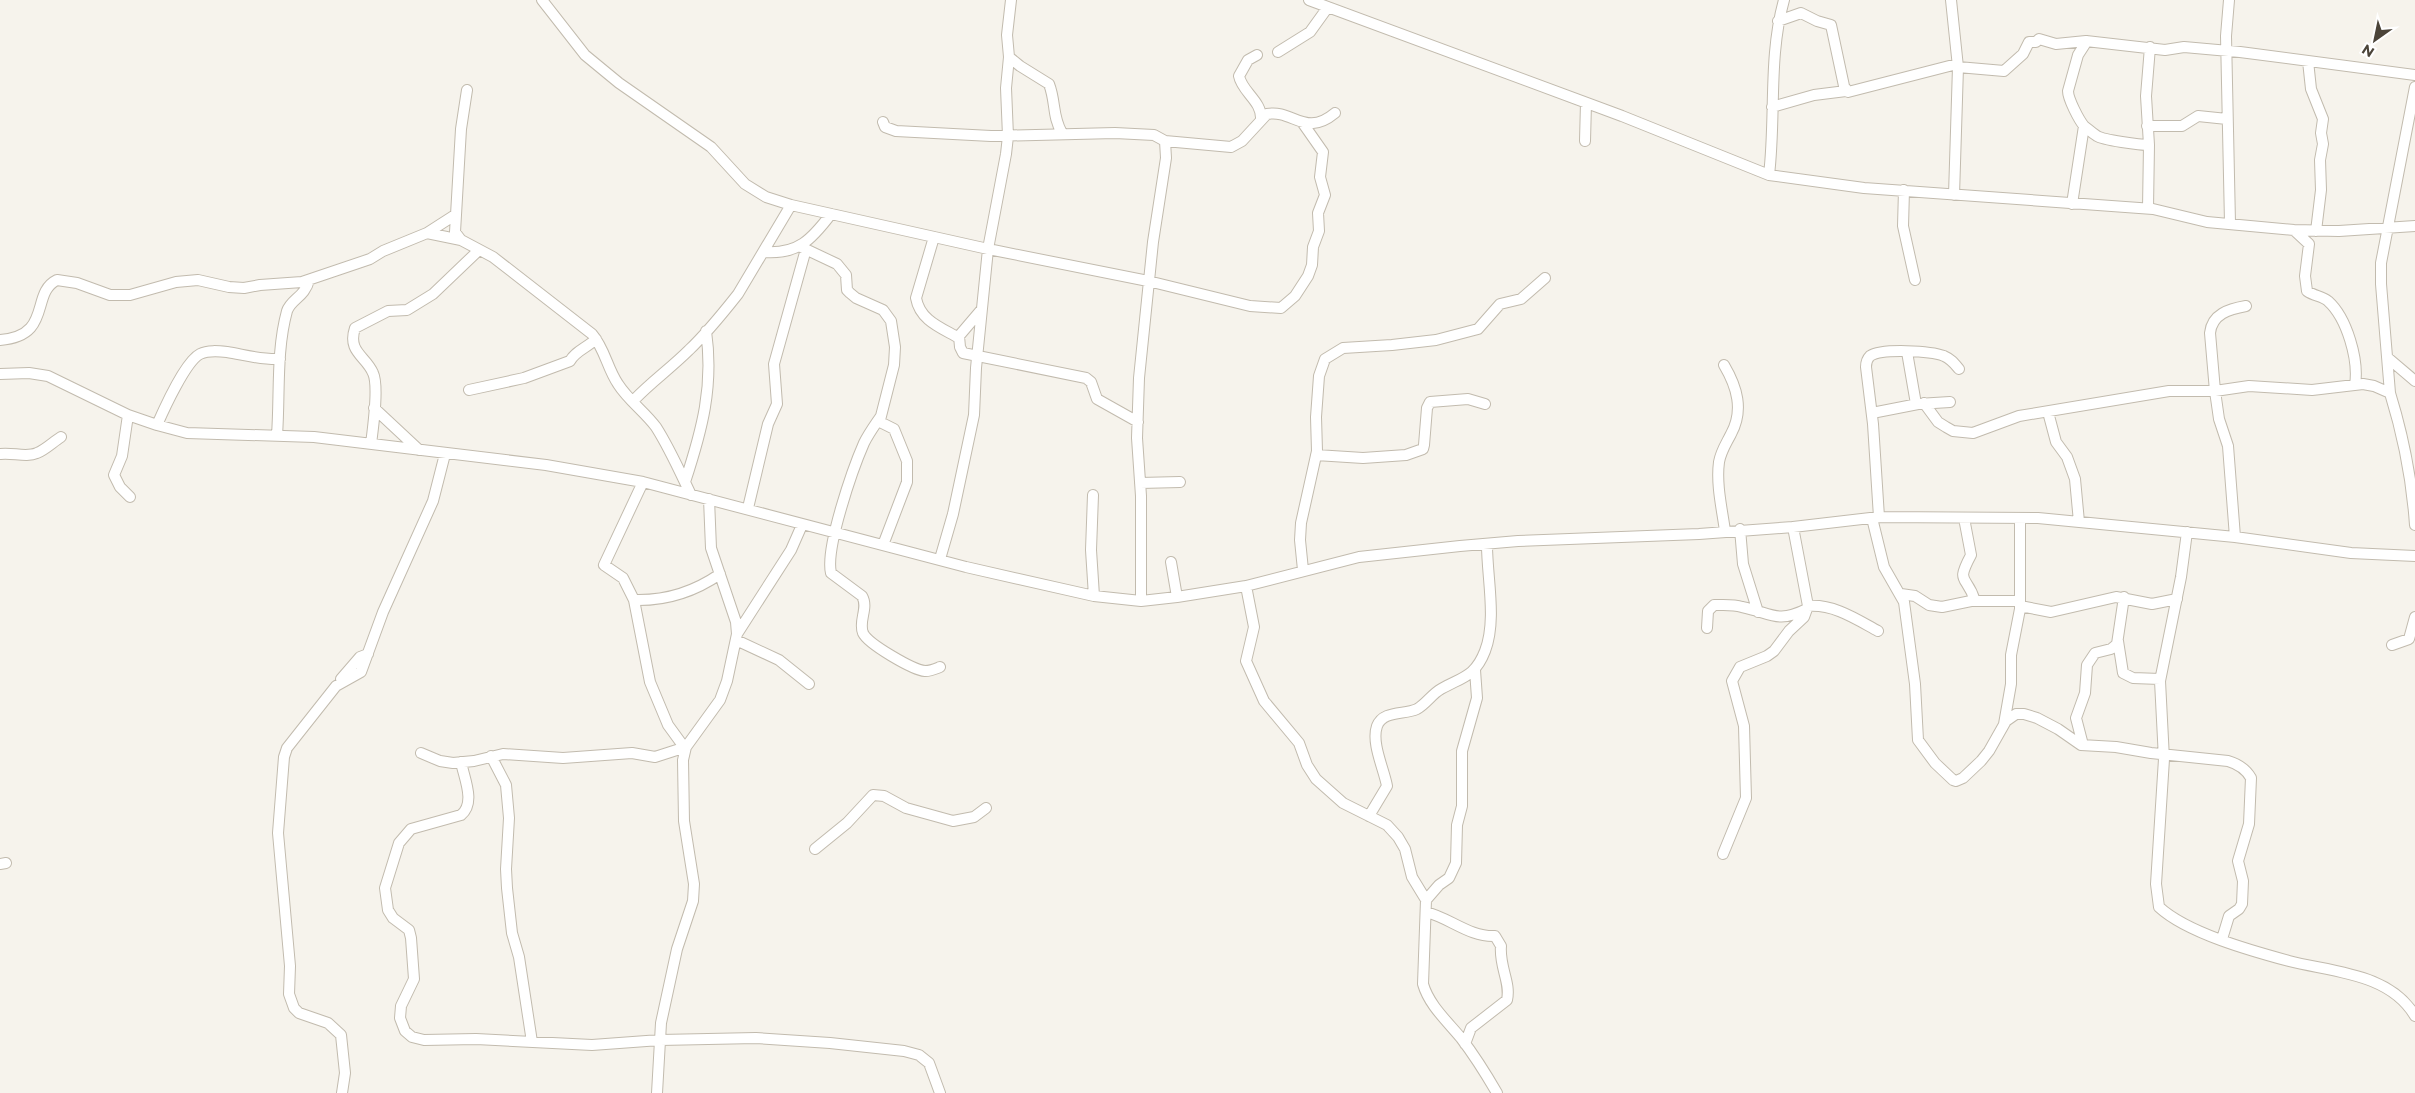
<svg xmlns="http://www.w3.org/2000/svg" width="2415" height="1093" viewBox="0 0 2415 1093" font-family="Montserrat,sans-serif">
  <rect width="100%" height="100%" fill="#f6f3ec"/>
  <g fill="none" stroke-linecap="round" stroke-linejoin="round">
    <defs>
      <path id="minor" d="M542,0L585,55L619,83L711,147L745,184L766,197L791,205L988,249L1148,281L1250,306L1281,308L1295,296L1308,276L1312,265L1313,247L1319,231L1318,213L1325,195L1320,177L1323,152L1302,122
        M1011,0L1007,35L1009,57L1020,66L1049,84C1056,102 1052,116 1062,133
        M1309,0L1622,116L1769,175L1864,188L2153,209L2207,222L2294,230L2339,231L2415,226
        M1951,0L1958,67L1954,195
        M2229,0L2226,36L2230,223
        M1778,21L1801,13L1817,21L1831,25L1844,86L1848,92L1957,64
        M1278,52L1310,32L1328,7
        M1257,55L1248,60L1239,76C1242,92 1262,101 1261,119
        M2308,61L2311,89L2323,119L2321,133L2323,144L2320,160L2321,190L2316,231
        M1958,67L2004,71L2023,54L2029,42H2036L2039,39L2056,44L2086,41L2165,50L2184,47L2240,52L2415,75
        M467,90L461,129L455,232L461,240L493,257L592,334C605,349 607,368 618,384C628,400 645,412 656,427C670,449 680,472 691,495
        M1772,107L1814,95L1846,91
        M883,122L885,127L896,131L991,136L1115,133L1154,135L1165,141L1166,158L1153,242L1139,378L1137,438L1141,496V601
        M2084,126C2088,129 2092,133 2097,136C2103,140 2140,145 2149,145
        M2147,126H2182L2198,116L2227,119
        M1165,141L1231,147L1242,141L1267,114C1293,109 1305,138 1335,113
        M1585,141L1586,103
        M1769,175C1776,117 1768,57 1784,0
        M1904,190L1903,226L1915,280
        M2072,204L2084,126C2079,120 2068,99 2068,91L2078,55L2087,41
        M2148,208L2149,145L2146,96L2150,47
        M2294,230L2309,244L2305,276L2307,291C2314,296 2322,296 2328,301C2347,318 2359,360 2355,385
        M427,233L461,240
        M934,237L916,298C920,321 942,328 959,338
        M801,247L837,264L846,275L847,290L850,293L856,298L883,310L891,321L895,347L894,365L880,420L882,423L894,429L907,461V482L883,545
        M763,252C798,255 812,239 831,214
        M982,309L959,336L960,347L963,353L1086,378L1091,382L1097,399L1138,422
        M0,340C53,336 30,293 57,280L77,283L110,295H130L176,282L198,280L229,287L244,288L260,285L302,282L370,259L383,251L427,233L455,215
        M1907,352L1916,404
        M2388,358L2415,381
        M1724,365C1737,387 1744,410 1731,434C1726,444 1721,451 1719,462C1716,484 1722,509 1725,531
        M0,374L29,373L48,376L128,415L157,425L187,433L314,437L546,465L643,482L966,567L1094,596L1141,601L1177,597L1246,586L1359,557L1460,546L1518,541L1699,534L1793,527L1879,517L2038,518L2235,537L2351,553L2415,556
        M469,390L524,378L570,361C575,351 588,347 596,339
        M2390,393L2381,284V263L2415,87
        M634,400C651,382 671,368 689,350C707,333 723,313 738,294L791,205
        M1924,403L1938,422L1946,427L1953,431L1973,433L2019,416L2169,391H2215L2249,386L2312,390L2363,384L2374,386L2390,393C2403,435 2412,481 2415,525
        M374,408L419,450
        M2048,412L2056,442L2067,457L2075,479L2079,522
        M1872,413L1918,404L1950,402
        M128,415L122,456L114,475L120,487L130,497
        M881,416C875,425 869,433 864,443C853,468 825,548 831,573L862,596C869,608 858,621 863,633C868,644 913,670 925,671C931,671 935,669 940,667
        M157,425C164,409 186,361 200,354C208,350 218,351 227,352C245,355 261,360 280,359
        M277,435C280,395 276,351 287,311C291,299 305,297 309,280
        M371,444C373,428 379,386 373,373C366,356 347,352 355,328L388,311L407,310L433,294L478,251
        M0,454C12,452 26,458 37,453C45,450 53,442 61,437
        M1316,455L1363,458L1406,455L1423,449L1424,445L1427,408L1430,402L1468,399L1485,404
        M643,482L604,565L623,578L634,600L650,682L668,725L684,747
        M685,482C702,430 714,386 706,331
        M1140,483L1180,482
        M1093,495L1091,550L1094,596
        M748,508L768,424L777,404L774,364L806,249
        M1879,517L1873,424L1866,367C1866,363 1867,359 1870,356C1882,348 1931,351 1944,356C1951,359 1954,363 1959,369
        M1872,518L1884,567L1904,602L1915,684L1918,740L1935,763L1953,780L1956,781L1963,778L1981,761L1989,751L2006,721L2016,714H2024L2037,718L2058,729L2081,745L2116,747L2151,753L2228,761C2238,764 2246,769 2251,778L2249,824L2238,861L2243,881L2242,904L2239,909L2229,916L2222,939
        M1964,518L1971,555C1955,585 1967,574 1975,601
        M1740,529L1743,564L1758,612
        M2187,532L2181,577L2160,681L2164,759L2156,884L2159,907C2187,933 2252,951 2289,961C2332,972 2390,973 2415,1016
        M2235,537L2228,446L2219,419L2215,391L2210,333C2212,314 2229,309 2246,306
        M940,559L953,514L974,415L976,368L988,249L1006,154L1008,136L1006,88L1009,57
        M1171,562L1177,597
        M1303,570L1300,540L1301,523L1317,451L1316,417L1319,376L1325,359L1343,348L1392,345L1436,340L1478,329L1500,304L1521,299L1545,278
        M1246,586L1254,627L1246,661L1264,701L1299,743L1307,765L1316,779L1343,803L1387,825L1398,837L1405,849L1412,877L1426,900L1423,984C1429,1005 1447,1021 1461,1038C1474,1055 1486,1074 1497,1093
        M1901,594L1915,596L1929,605L1942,607L1971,601H2020
        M634,600C665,601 694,592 720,574
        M1808,606C1834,604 1856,619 1878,631
        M2020,606L2051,612L2116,597L2152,604L2177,599
        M1707,628L1708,611L1714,605C1724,605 1733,604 1742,607C1772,613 1776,624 1807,609
        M737,634L791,550L802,525
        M736,640L779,660L809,684
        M2118,641L2123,673L2133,678L2160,679
        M2392,645L2409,639L2415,617
        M341,679L360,657L368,654
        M2004,724L2011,684V655L2020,609V518
        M2083,745L2076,718L2085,693L2087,665L2095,653L2111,649L2117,644L2124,597
        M421,753L440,761L453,763L474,761L503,754L563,758L632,753L655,757L686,747
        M491,756L506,785L509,818L506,869L507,888L512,933L519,957L532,1042
        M461,762C464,778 476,803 461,815L411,829L399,843L385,888L388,910L393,918L409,930L411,938L414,979L401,1006L400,1018L405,1031L412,1037L424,1040L476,1039L592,1045L660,1040L756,1038L830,1043L904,1051L919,1055L929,1063L940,1093
        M1369,816L1387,786C1384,769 1371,743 1377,726C1383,710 1405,715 1417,709C1426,704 1432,694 1441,689C1462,677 1475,677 1485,651C1497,620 1487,578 1487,545
        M815,849L847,823L873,795L884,796L906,808L953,821L974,817L986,808
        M1723,854L1746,798L1744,726L1732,681L1740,667L1767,656L1774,651L1789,631L1804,617L1808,606L1793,527
        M0,864L6,863
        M1426,900L1439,885L1449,878L1456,863L1457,825L1462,806V751L1477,698L1475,670
        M1426,912C1450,918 1469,937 1495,936L1501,946C1499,967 1511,982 1507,1000L1471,1028L1465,1044
        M342,1093L345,1073L341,1035L328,1023L299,1013L294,1008L289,994L290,966L278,833L284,757L287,748L336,686L361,672L383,612L433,501L445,454
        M657,1093L661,1023L677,949L693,901L694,884L684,821L683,760L686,747L720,700L727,681L737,634L736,622L711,548L709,499"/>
    </defs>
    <!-- minor casing -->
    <use href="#minor" stroke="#c2bbae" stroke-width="12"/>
    <!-- minor -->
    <use href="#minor" stroke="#fff" stroke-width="10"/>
  </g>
  <!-- north arrow -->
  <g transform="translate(2375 40) rotate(213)" stroke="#ffffff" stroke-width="4" paint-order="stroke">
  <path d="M0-4L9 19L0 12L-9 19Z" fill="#4b4439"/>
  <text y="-8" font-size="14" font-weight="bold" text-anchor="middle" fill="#4b4439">N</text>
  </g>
</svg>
